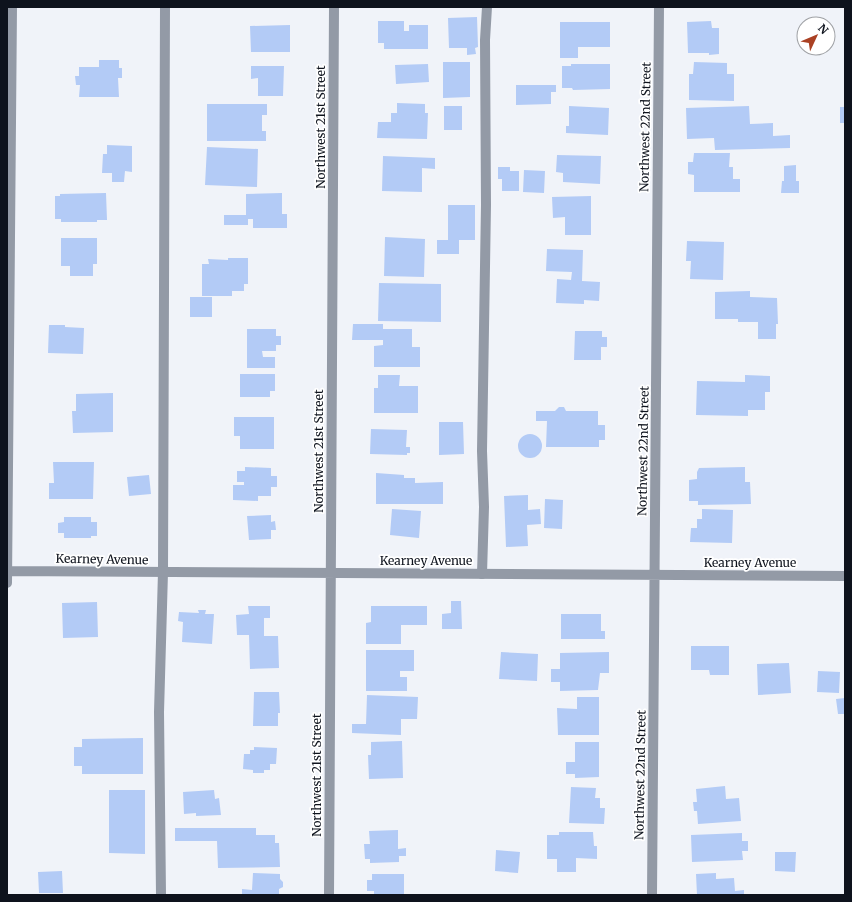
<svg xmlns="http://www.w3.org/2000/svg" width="852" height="902" viewBox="0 0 852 902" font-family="Merriweather,serif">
  <rect width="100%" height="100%" fill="#f0f3f9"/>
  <!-- building -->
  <path fill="#b3cbf6" d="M477,17L478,47L475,48L476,54L467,55V48H449L448,18Z
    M378,21H404V31H409V25H428V49H384V43H378Z
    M711,21L712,28H719V54L709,55V53H688L687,22Z
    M560,22H610V47H578V58H560Z
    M290,25V52H251L250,26Z
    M99,60H119V68H122V78H118L119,97H79L80,85H76L75,76H79V67H99Z
    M443,62H470V97L443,98Z
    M694,62L727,63V74H734V101L689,100V74H693Z
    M428,64L429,82L396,84L395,65Z
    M571,64H610V89L573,90L572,88H562V66H571Z
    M251,66H284L283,96H258V78L251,79Z
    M516,85H556V92H551V104L516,105Z
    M397,103L425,104V113H428L427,139L377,138L378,122H391V113H397Z
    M207,104H267V115H262V131H266V141H207Z
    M444,106H462V130H444Z
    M569,106L609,108L608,135L566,133V126H569Z
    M749,106L750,124L773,123V136L790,135V148L715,150L714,138L687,139L686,108Z
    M840,107H845V123H840Z
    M107,145L132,146V172L125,171L124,182H112V173H102L103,154H107Z
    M207,147L258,149L257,187L205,185Z
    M694,153H730L729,167H733V179H740V192H694V175L688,174V162H693Z
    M557,155L601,156L600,184L563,182V173L556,172Z
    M383,156L435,158V169L422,168V192L382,191Z
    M796,165V181H799V193H781L782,181H784V166Z
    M498,167H510V171H519V191H502V179H498Z
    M524,170L545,171L544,193L523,192Z
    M106,193L107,220H97V222H61V219H55V196H60V194Z
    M282,193V214H287V228H253V219H248V225H224V215H246V194Z
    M591,196V235H565V217L553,218L552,197Z
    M448,205H475V240H459V254H437V240H448Z
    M385,237L425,239L424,277L384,276Z
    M61,238H97V264H93V276H70V266H61Z
    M687,241L724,242L723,280L690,279L691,261H686Z
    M547,249L583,250L582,281L600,282L599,301L584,300V304L556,303L557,279L571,280L572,272L546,271Z
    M228,258H248V284H244V291H232V296H202V264H209L208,259L228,260Z
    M379,283L441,284V322L378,321Z
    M750,291V297L777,298L778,324H776V339H758V322H738V319H715V292Z
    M190,297H212V317H190Z
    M353,324H383V329H412V347H420V367H374V346L383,345V340H352Z
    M49,325H65V327L84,328L83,354L48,353Z
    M247,329H276V336H281V345H276V351H262L263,357H275V368H247Z
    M575,331H602V337H607V347H601V360H574Z
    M240,374H275V391H270V397H240Z
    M378,375H400L399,386H418V413H374V388H378Z
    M745,375L770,376V392H765V410H748V416L696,415L697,381L745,382Z
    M113,393V432L73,433L72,411H76V394Z
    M559,407H564L566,411H598V425H605V440H599V447H546L547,421H536V411H555Z
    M234,417H274V449H240V436H234Z
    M439,422H463L464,454L439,455Z
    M371,429L407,430L406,447H410V453H407V455L370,454Z
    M518 446a12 12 0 1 1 24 0a12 12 0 1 1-24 0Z
    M53,462H94L93,499H49V483H54Z
    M245,467L271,468V476H277V487H271V496H258V501L233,500V485H244V482H237V471H245Z
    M745,467V482H750L751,504L698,505V501H689V480L697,479V472L699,468Z
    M376,473L404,475V478H415V483L443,482V504H376Z
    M149,475L151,494L129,496L127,477Z
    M528,495V510L540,509L541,524L527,525L528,546L506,547L504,496Z
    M545,499L563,500L562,529L544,528Z
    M392,509L421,511L419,538L390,535Z
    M702,509L733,510L732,543L690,542L691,528H697V519H702Z
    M271,515V522L275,521L276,530H271V539L249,540L247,516Z
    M64,517H91V522H97V536H91V538H64V533H58V523L64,522Z
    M451,601H461L462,629H442V614L451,613Z
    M97,602L98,637L63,638L62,603Z
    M248,606H270V618H264V636H278L279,668L250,669L249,635H237L236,615L249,614Z
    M371,606H427V625H401V644H366V623L371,622Z
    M198,610H206L205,614H214L212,644L182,642L183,622L178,621L179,612L199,613Z
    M561,614H601V631H605V639H561Z
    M691,646H729V675H710L709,670H691Z
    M366,650H414V671H400V677H407V691H366Z
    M501,652L538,654L537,681L499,679Z
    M609,652V673H600L598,690L560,691V682H551V669H560V653Z
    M789,663L791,693L758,695L757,664Z
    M818,671L840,672L839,693L817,692Z
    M254,692H279L280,713H278V726H253Z
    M367,695L418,697L417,719H401V735L352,733V724H366Z
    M577,697H599V735H558L557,708L577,709Z
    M845,698V714H838L836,699Z
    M143,738V774H82V766H74V747H82V739Z
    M402,741L403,778L369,779L368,755H371V742Z
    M575,742H599V777L575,778V774H566V762H575Z
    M254,747L277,748L276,764H270V770H264V773H253V770L243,769L244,754H250V750H254Z
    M725,786L726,799L739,798L741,821L698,824L697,811H694L693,802H697L696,789Z
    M571,787L596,788L595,798H600V808H605L604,824L569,823Z
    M109,790H145V854L109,853Z
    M214,790L215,799L219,798L221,815L196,816V813L184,814L183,792Z
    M175,828H256V835H275V843H279L280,867L218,868L217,841H175Z
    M398,830V849L406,848V856H399V862L370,863V859H365L364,844H370L369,831Z
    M559,832H593L594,846H597V859L576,858V872H557V859H547V835H559Z
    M742,833V841H748V851H742L743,860L692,862L691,835Z
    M496,850L520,852L518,873L495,871Z
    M775,852H796L795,872L775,871Z
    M62,871L63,893H39L38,872Z
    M253,873L280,874V879L283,882V887L279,889V895H242V889L252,890Z
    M716,873V879L734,878L735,891L744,890V895H697L696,874Z
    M372,874H404V895H374V891H367V880H372Z"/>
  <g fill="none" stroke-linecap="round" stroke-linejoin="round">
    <!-- service -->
    <path stroke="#939aa6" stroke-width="10" d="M482,574L484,507L482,451L486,205L485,40L487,7
      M161,895L159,712L163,572L165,7"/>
    <!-- minor -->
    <path stroke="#939aa6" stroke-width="10" d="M7,571L845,576
      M7,583L12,7
      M329,895L334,7
      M652,895L659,7"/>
  </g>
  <g text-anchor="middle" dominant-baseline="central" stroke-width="3.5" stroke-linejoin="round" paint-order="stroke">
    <!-- street labels -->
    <g font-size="12" fill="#0e131d" stroke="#fff">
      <text transform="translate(320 127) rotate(-90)">Northwest 21st Street</text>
      <text transform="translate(645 127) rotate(-89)">Northwest 22nd Street</text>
      <text transform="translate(318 451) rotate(-90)">Northwest 21st Street</text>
      <text transform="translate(643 451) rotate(-89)">Northwest 22nd Street</text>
      <text transform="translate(102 559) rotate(1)">Kearney Avenue</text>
      <text x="426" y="560">Kearney Avenue</text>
      <text x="750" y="562">Kearney Avenue</text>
      <text transform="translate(316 775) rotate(-90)">Northwest 21st Street</text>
      <text transform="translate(640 775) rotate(-89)">Northwest 22nd Street</text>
    </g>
  </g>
  <!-- border -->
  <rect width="852" height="902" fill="none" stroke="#0e131d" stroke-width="16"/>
  <!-- north arrow -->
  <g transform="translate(816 36) rotate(46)"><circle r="19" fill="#ffffff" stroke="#9fa1a5"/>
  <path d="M0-3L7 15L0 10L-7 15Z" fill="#aa4124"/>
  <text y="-6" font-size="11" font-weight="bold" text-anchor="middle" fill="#0e131d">N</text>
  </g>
</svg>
